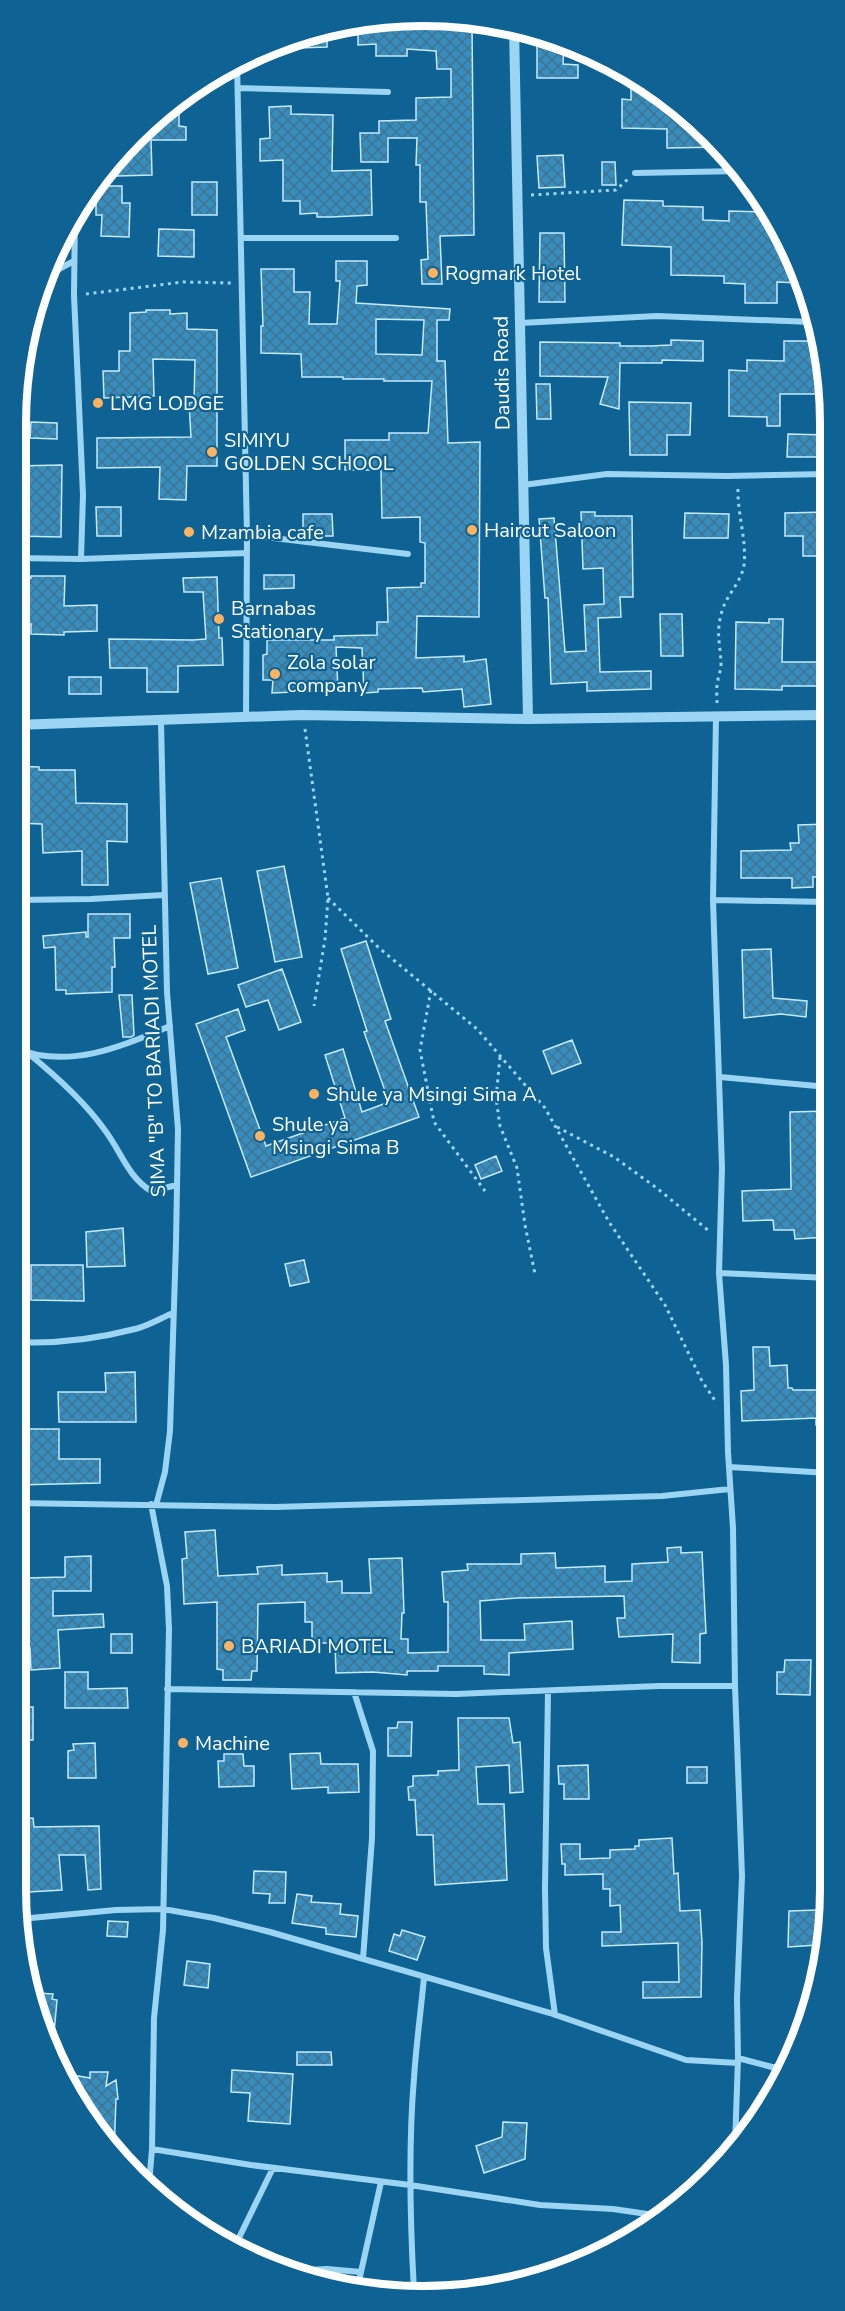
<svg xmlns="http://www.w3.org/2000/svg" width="845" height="2311" viewBox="0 0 845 2311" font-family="'Nunito Sans',sans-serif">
  <defs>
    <pattern id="building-cross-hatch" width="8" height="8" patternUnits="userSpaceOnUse" patternTransform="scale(1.5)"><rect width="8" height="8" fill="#378dbd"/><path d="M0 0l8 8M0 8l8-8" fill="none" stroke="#3f7390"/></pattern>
  </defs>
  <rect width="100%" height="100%" fill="#0f6394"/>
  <!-- building -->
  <path fill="url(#building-cross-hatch)" stroke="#c4eafe" stroke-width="1.5" fill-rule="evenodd" d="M406,17V24L472,25L474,235L440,236L442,284H422L421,260L428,259L426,202H420V165H416L417,138H388V162H361L360,133H379V121L416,120V98L451,97V69H437L436,51L407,49V56H376V44L358,45V31L375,30V18Z
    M327,28V47L297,48V35Z
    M537,40L554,41L564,45L563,64L578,65V78H537Z
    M631,76L649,83L721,147L667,148V129L622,128V99L631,100Z
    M291,106V114L333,115L332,171L371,170L372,215L331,217H317V213L300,214V201H283V160L260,161V139L270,138L269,107Z
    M160,112H179V126L186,127V140H151L152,175L117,176L116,157Z
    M563,155L565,187L539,188L537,156Z
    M602,162H615L616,185H602Z
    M192,182H217V215H192Z
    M96,186H122V203H130L129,237L101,236L102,215H96Z
    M624,200L663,201V206L703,207V220L729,221V211L767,212L788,243L800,283L777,282V303H745V284L724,283V276L671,275V247L622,245Z
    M159,229L194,230V257L158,256Z
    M540,233H564L565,302H539Z
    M336,261H367V285L357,286L356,303L450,309L449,320H437V361H445L448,443L480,442L479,617L417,616L416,658L464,656V662L486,659L491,704L464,707L462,689L423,692L422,688L378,689V692L364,693L362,648L336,647L338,690L272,693L273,680H263V655L267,654V640H334V636L377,635V622H388L387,588L421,587V583H425V543L420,542V517L382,518L381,470H345V440H389V433H428L432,381H384V379H343V377H302L301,354L261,353V326H263L261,269H294V292H310L309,324H337L340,281H336ZM376,319L424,320L422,355L376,354Z
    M146,310H170V314L187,313V329L217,330V466H187L186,500L159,499L160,467L97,468V438L191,437L189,403L194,402L195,360L153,359L154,396L104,398L103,371H119V351H130V313L146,312Z
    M671,340L703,341V361L662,360V363H620L619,409L600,404L608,377L540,376V342L620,343V346H650L671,345Z
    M784,341H816V359H824L826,369V388H816V394H780V426H767V417L729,416V370L747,371V360L784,361Z
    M536,384H550L551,419H537Z
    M629,402L691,403L690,435H667V455H630Z
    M31,422L57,423V439L30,438Z
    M788,434L827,435V457H787Z
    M62,465L61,537L15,536V466Z
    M96,507H121V536H97Z
    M581,512H595V516H632L633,597H620L621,617L598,618L600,672L651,671V689L587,691V682L551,684L548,598H545L539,519L554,518L565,652L586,651L584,605L604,604L603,568L583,569Z
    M827,512V556H803V536H785V513Z
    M685,513L729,514L728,538H684Z
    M303,514H332L333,536H303Z
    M264,575H294V588L264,589Z
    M31,576H65L64,606L97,605V631L64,632V635L31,634V624H15V578H31Z
    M217,577L219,638H222L223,665L178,666V692H147V668H110L109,639L193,640L206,639L203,592H184L183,578Z
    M660,614H682L683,656H661Z
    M769,619H783L782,662H827V686H782V690L735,689L736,622L769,623Z
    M69,677H101V694H69Z
    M15,766L39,767V770H75L76,803L127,804V842L107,841L108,885H82V851L43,853L42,824L15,823Z
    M828,824V876L813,877V887L792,888V878H741V851L791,850L790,843H799L798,825Z
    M284,866L302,957L275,962L257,871Z
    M221,878L238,968L208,974L190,883Z
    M88,914H130V938H114L115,967H112V992L66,994V990H56L55,947L44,948L43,936L86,932V937H88Z
    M366,941L391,1019L385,1021L419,1117L251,1177L196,1024L238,1009L245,1030L226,1037L266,1146L345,1118L325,1055L343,1049L362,1112L389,1102L364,1032L367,1031L341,949Z
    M771,949L773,998L807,1001L806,1017L781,1014L744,1018L742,950Z
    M282,969L301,1022L279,1030L268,1000L246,1007L238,985Z
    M119,995H132L134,1035L131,1037H123Z
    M572,1040L581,1063L552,1074L543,1051Z
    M828,1111V1188H818L820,1216L828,1215V1237L795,1239L794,1230H774L773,1220L743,1221L742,1191L791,1189L790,1112Z
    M496,1156L502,1171L481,1179L475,1165Z
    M123,1228L125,1266L87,1267L86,1232Z
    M304,1260L309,1282L290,1286L285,1264Z
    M31,1265H83L84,1301L31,1300Z
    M753,1347H769L770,1366L787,1365L788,1388H792L793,1390H829V1425H816V1418L742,1421L741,1391L754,1390Z
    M135,1372L136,1422H59L58,1392H106L105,1373Z
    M15,1429H59V1459H100V1483L15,1485Z
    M215,1530L218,1576L258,1574L257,1567L282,1565V1575L327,1573V1582L342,1581V1593H371L369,1559L402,1558L404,1613H402L401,1639H408V1653L448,1652V1602H444L442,1572L468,1570L467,1564H521V1554L555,1553L556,1568L605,1566V1582L632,1581V1564L668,1562L667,1548L681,1547V1553L702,1552L706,1633L700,1634V1663L672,1662L673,1634L619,1637L617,1618H625L624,1596L517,1598L480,1601L481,1640H525L524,1624L572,1621L573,1649L509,1653V1675L484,1674V1666H438V1671H407V1675L373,1672L336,1673L335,1645L334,1643H312V1622H305V1602L258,1604L257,1671H252L251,1680H223V1670L217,1669V1602L184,1604L182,1559L187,1558L185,1532Z
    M91,1556V1591H53V1616L103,1614L104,1627L58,1630L60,1668L31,1670L30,1648L23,1650L21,1626H18V1613H28L26,1578L65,1577V1557Z
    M111,1634H132V1653H111Z
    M785,1660H811L810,1695L777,1694V1672H784Z
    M65,1672H88V1689L127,1688L128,1708H65Z
    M15,1707H33V1740H15Z
    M458,1718H509L513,1743L520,1742L523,1792L510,1793L509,1765L476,1767L478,1804H504L507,1880L435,1885L433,1835H417L415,1800H409L408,1787L413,1786V1776L438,1775V1771L459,1770Z
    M398,1722H412L411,1756H388V1728H397Z
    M95,1743L96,1778H68V1751L74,1750L73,1744Z
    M320,1753L321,1764H358L359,1792L328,1793V1787L292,1789L290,1754Z
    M224,1754H243L244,1766H254V1786L219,1787L218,1761H224Z
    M588,1765L589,1799H564V1784H559L558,1766Z
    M687,1767H707V1783H687Z
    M33,1818L34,1827L99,1826L101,1889L88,1890L85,1855H59L62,1890L29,1892L26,1856L16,1857L15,1820Z
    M672,1838L674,1874L678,1873L680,1911L700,1910L702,1943L701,1997L643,1998V1982H679L678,1943L602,1946V1932H621L620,1905L610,1906V1889H603V1874L565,1875V1864H562L561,1844H580V1859L610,1858V1850L635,1849V1846H639V1840Z
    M254,1871L286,1872L285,1903H269L270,1894L253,1893Z
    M297,1894L312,1896L311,1902L341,1904L340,1914L358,1916L356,1937L326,1934V1928L292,1923Z
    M817,1910L818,1945L788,1947L789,1911Z
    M108,1921L128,1922L127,1937L107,1936Z
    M402,1930L425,1937L417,1960L389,1951L394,1934L400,1936Z
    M187,1961L210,1964L208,1988L184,1985Z
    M37,1993L53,1994L52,1999L57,2000L54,2033L42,2032L37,2020L33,1999L36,2000Z
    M297,2052H331L332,2065H297Z
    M232,2070L293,2074L290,2124L248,2121L250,2093L231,2092Z
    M90,2072H108L106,2086L116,2080L118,2099H116L114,2154L69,2092L61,2073L90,2078Z
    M503,2122L527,2123L525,2159L484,2173L476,2146L502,2137Z"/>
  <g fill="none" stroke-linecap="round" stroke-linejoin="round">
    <!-- path -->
    <path stroke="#9cd5f4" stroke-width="3" stroke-dasharray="3 4.5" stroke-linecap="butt" d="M531,195L616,190L628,179
      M86,294L183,282L231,283
      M717,703C717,696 716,688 718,680C718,675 721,671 721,666C721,644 715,635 722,611C727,594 741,583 744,565C747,541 737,513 738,487
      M305,729L328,898L325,939L314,1006
      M328,898L379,948L477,1029L545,1108L609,1222L665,1305L702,1381L716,1402
      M431,990L420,1050L434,1122L485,1191
      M500,1057L496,1098L500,1126L517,1168L525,1225L535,1274
      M557,1127L614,1157L658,1189L709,1231"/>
    <!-- minor -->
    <path stroke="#9cd5f4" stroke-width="6" d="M237,61L247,535L246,717
      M238,88L388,92
      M635,173L741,171
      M75,213L74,295L83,495L81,559
      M241,238H396
      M44,277L74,261
      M520,323L657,316L812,322
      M523,485L607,474L727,476L827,474
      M247,535L408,554
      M15,558L81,559L247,553
      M716,717L713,900L722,1168L719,1273L726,1365L728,1452L733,1528L735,1686L742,1876L737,1998L738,2058L735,2146
      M15,900L91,899L164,895
      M713,900L828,902
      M15,1048C67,1070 122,1047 170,1026
      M29,1054C56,1076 84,1101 104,1129C121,1151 127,1176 151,1191L177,1185
      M720,1077L828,1087
      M719,1273L829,1278
      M15,1342C55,1344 96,1339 135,1329C148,1326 161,1318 173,1313
      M729,1467L829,1473
      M15,1503L275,1507L662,1496L730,1489
      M156,1505L165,1472L170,1431L176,1243L178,1129L167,992L161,722
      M167,1689L456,1694L659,1686H735
      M548,1691L545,1888L546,1948L555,2015
      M354,1692L373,1751L372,1838L363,1959
      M20,1919L116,1910L163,1909L214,1918L270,1932L550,2013L686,2060L738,2063
      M738,2058L772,2067H789
      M152,2149L251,2165L410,2185L540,2205L613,2209L661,2216
      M149,2184L152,2149L154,2018L163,1930L169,1629L167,1586L151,1504
      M234,2248L273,2168
      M285,2271L327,2269L361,2272
      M357,2290L381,2182
      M414,2291C410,2220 408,2149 414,2078C416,2045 421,2011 424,1977"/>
    <!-- tertiary -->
    <path stroke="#9cd5f4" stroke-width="10" d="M514,27L528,719
      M15,725L302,715L528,719L827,715"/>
  </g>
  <!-- markers -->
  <g fill="#ffb25f" stroke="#0f6394" stroke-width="2">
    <circle cx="433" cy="273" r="6"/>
    <circle cx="98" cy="403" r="6"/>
    <circle cx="212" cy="452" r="6"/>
    <circle cx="472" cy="530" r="6"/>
    <circle cx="189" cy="532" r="6"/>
    <circle cx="219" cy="619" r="6"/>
    <circle cx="275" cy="674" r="6"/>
    <circle cx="314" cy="1094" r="6"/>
    <circle cx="260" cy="1136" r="6"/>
    <circle cx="229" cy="1646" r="6"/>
    <circle cx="183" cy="1743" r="6"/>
  </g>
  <g text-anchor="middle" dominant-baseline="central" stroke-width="4.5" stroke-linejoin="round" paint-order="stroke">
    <!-- poi labels -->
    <g font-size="20" fill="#fff" stroke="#0f6394" text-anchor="start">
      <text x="445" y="273">Rogmark Hotel</text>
      <text x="110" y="403">LMG LODGE</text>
      <text x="224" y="440">SIMIYU<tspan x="224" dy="23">GOLDEN SCHOOL</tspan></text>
      <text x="484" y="530">Haircut Saloon</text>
      <text x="201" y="532">Mzambia cafe</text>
      <text x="231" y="608">Barnabas<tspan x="231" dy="23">Stationary</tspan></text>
      <text x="287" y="662">Zola solar<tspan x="287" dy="23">company</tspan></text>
      <text x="326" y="1094">Shule ya Msingi Sima A</text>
      <text x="272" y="1124">Shule ya<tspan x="272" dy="23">Msingi Sima B</tspan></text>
      <text x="241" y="1646">BARIADI MOTEL</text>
      <text x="195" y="1743">Machine</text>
    </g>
    <!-- street labels -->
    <g font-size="20" fill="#fff" stroke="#0f6394">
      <text transform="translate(502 373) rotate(-91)">Daudis Road</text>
      <text transform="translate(154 1061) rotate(-92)">SIMA "B" TO BARIADI MOTEL</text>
    </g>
  </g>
  <!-- crop -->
  <path d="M0 0H845V2311H0ZM423 26H423A397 397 0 0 1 820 423V1889A397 397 0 0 1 423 2286H423A397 397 0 0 1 26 1889V423A397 397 0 0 1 423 26Z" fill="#0f6394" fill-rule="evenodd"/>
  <path fill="none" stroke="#fff" stroke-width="8" d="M423 26H423A397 397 0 0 1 820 423V1889A397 397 0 0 1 423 2286H423A397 397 0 0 1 26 1889V423A397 397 0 0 1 423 26Z"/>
</svg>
